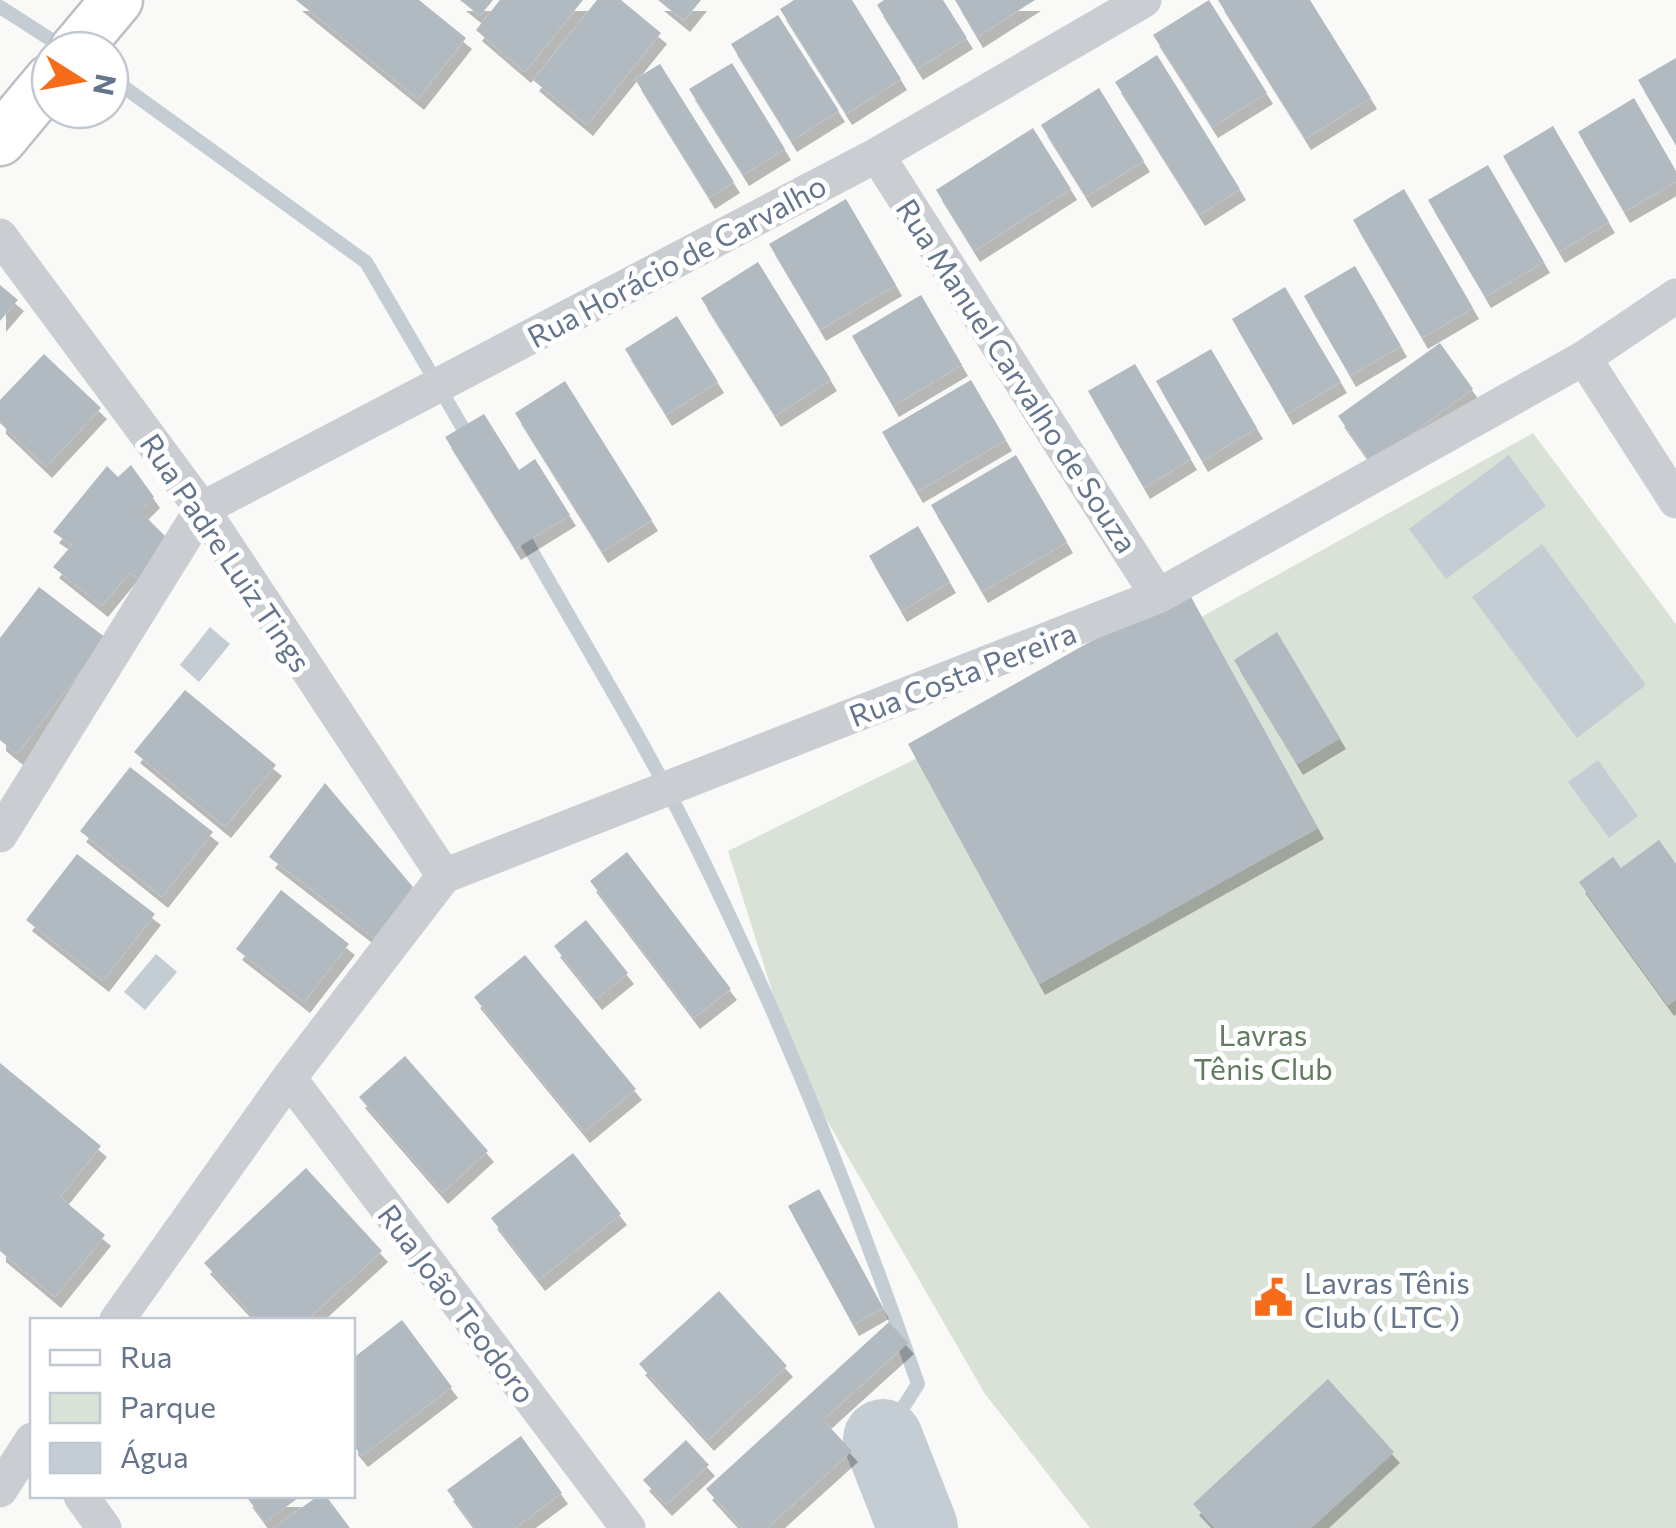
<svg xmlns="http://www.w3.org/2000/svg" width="1676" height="1528" viewBox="0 0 1676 1528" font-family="Commissioner,sans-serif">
  <defs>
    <filter id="shadow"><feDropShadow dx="6" dy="11" stdDeviation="0" flood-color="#0004"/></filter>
  </defs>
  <rect width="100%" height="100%" fill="#f9faf7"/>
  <!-- green -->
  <path fill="#dae2d8" d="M1533,433L1676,624V1528H1090L985,1394L796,1067L728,851L1178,630Z"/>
  <!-- water -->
  <path fill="#c3cdd3" d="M1509,455L1546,506L1446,579L1409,529Z
    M1542,544L1646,685L1577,738L1472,597Z
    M210,627L230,644L199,682L180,665Z
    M1598,760L1638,816L1609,838L1568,782Z
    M156,954L177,972L145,1010L124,992Z"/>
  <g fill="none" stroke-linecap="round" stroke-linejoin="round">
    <!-- stream -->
    <path stroke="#c3cdd3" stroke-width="14" d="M0,7L67,50
      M110,77L366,262L471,442
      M518,527C576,630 639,732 692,838C780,1016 853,1196 918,1384L883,1439"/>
    <!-- river -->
    <path stroke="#c3cdd3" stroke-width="80" d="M883,1439L918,1528"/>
  </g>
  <!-- building -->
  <path fill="#b1b9c1" filter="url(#shadow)" d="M296,0H419L466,38L418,99Z
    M460,0H493L480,16Z
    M500,0H583L525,72L476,30Z
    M597,0H621L661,33L587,125L533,80Z
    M658,0H701L684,21Z
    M794,0H852L901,79L846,114L780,9Z
    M884,0H943L967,38L917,69L877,5Z
    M955,0H1035L977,37Z
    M1209,0L1267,93L1212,127L1153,35Z
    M1218,0H1310L1371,98L1305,139Z
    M778,15L839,111L791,141L731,44Z
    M1157,55L1240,189L1199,215L1115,82Z
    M1676,58V145L1638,80Z
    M732,63L785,149L743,175L689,89Z
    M660,64L734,182L709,198L635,79Z
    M1099,88L1144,161L1086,197L1041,125Z
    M1634,98L1676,171V182L1624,212L1578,132Z
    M1553,126L1609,222L1559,252L1503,156Z
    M1033,128L1071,189L974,251L936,190Z
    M1488,165L1544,262L1485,297L1428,200Z
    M1404,189L1473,308L1422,338L1353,220Z
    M846,199L896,285L820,330L769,244Z
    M758,262L831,380L775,416L701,298Z
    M1355,266L1401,346L1350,376L1304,296Z
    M0,285L18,300L0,321Z
    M1285,287L1341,382L1287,414L1232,319Z
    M921,295L962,365L893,406L852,336Z
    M677,316L718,382L666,415L625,349Z
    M1440,343L1473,389L1371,463L1338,416Z
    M1211,349L1257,428L1202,461L1156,381Z
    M44,354L101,408L46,467L0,423V400Z
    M1135,364L1191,459L1144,488L1088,391Z
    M971,380L1006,440L917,492L882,432Z
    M565,381L652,520L602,552L515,413Z
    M484,414L519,470L535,459L570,515L515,549L445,437Z
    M1016,455L1067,542L982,592L931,505Z
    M131,465L154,497L140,511L169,540L143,581L129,573L102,606L53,567L72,545L53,532L107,466L118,477Z
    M918,526L950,582L901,611L869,556Z
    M39,587L106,638L17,754L0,740V638Z
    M1186,588L1318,828L1039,984L908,744Z
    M1277,632L1340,738L1297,764L1234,660Z
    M185,690L276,765L225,827L134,752Z
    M130,767L213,832L162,897L80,831Z
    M325,783L413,887L374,938L269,857Z
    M1659,840L1676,864V999L1668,1005L1579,882L1613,857L1621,868Z
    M627,852L731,989L694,1018L590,881Z
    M77,854L155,914L103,981L26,920Z
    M281,890L349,944L304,1002L236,949Z
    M586,920L628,973L596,999L554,946Z
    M525,955L636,1089L584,1132L474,997Z
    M405,1056L488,1151L442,1193L359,1097Z
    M0,1063L101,1146L60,1197L105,1235L55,1297L0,1251Z
    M573,1153L621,1214L539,1280L491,1218Z
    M306,1168L382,1251L307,1320H257L204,1263Z
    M819,1189L883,1308L853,1325L788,1206Z
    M719,1291L787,1366L708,1440L639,1364Z
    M402,1320L452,1387L362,1456L352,1444V1359Z
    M889,1322L908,1343L823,1420L852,1451L767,1528H742L706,1489Z
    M1328,1379L1394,1452L1311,1528H1215L1193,1504Z
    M521,1436L562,1493L515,1528H475L447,1490Z
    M686,1440L709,1465L666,1505L643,1480Z
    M246,1496H301L265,1522Z
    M318,1496H326L350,1528H273Z"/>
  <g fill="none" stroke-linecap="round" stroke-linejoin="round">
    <defs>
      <path id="secondary" d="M75,50L117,0
        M0,140L50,80"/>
    </defs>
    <!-- secondary casing -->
    <use href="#secondary" stroke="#bbc0c6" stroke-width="55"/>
    <!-- minor -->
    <path stroke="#cacdd2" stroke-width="35" d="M877,155L1158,596
      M0,236L202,509L444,876
      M1584,358L1676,501
      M0,835L202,509L877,155L1144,0
      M289,1078L628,1528
      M117,1320L289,1078L444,876L1158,596L1584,358L1676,296
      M0,1490L32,1440
      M81,1496L104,1528"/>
    <!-- secondary -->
    <use href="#secondary" stroke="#fff" stroke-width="50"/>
  </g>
  <!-- icons -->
  <defs>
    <symbol id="civic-bare" viewBox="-9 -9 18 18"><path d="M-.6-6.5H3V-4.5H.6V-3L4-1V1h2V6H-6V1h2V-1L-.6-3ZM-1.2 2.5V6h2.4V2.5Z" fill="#f66c1b" stroke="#fff" stroke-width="2.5" paint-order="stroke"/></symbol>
  </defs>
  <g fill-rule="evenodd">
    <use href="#civic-bare" x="1246" y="1270" width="55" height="55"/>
  </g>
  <g text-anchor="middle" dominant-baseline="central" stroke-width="10" stroke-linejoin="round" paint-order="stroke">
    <!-- street labels -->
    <g font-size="30" fill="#65758c" stroke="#fff">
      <text transform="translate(676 260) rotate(-28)">Rua Horácio de Carvalho</text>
      <text transform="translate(1018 375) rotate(57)">Rua Manuel Carvalho de Souza</text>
      <text transform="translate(227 552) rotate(56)">Rua Padre Luiz Tings</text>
      <text transform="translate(962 673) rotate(-21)">Rua Costa Pereira</text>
      <text transform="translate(458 1303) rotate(53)">Rua João Teodoro</text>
    </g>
    <!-- park labels -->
    <g font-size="30" fill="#637c61" stroke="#fff">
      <text x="1263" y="1033">Lavras<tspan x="1263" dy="34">Tênis Club</tspan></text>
    </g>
    <!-- poi labels -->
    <g font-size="30" fill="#65758c" stroke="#fff" text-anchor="start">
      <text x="1304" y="1281">Lavras Tênis<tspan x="1304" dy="34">Club ( LTC )</tspan></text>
    </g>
  </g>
  <!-- legend -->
  <rect x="30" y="1318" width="325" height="180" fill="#ffffff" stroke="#c1c8d1" stroke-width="2.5"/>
  <rect x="50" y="1350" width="50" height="15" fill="#ffffff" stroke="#c1c8d1" stroke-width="2.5"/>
  <text x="120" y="1368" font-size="30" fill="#65758c">Rua</text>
  <rect x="50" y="1393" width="50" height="30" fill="#dae2d8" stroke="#c1c8d1" stroke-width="2.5"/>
  <text x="120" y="1418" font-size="30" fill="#65758c">Parque</text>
  <rect x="50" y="1443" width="50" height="30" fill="#c3cdd3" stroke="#c1c8d1" stroke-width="2.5"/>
  <text x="120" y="1468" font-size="30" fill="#65758c">Água</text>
  <!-- north arrow -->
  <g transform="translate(80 80) rotate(101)"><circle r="48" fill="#ffffff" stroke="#c1c8d1" stroke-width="2.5"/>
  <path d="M0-8L18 38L0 25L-18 38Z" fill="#f66c1b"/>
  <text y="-15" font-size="28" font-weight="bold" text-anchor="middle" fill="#65758c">N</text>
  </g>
</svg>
